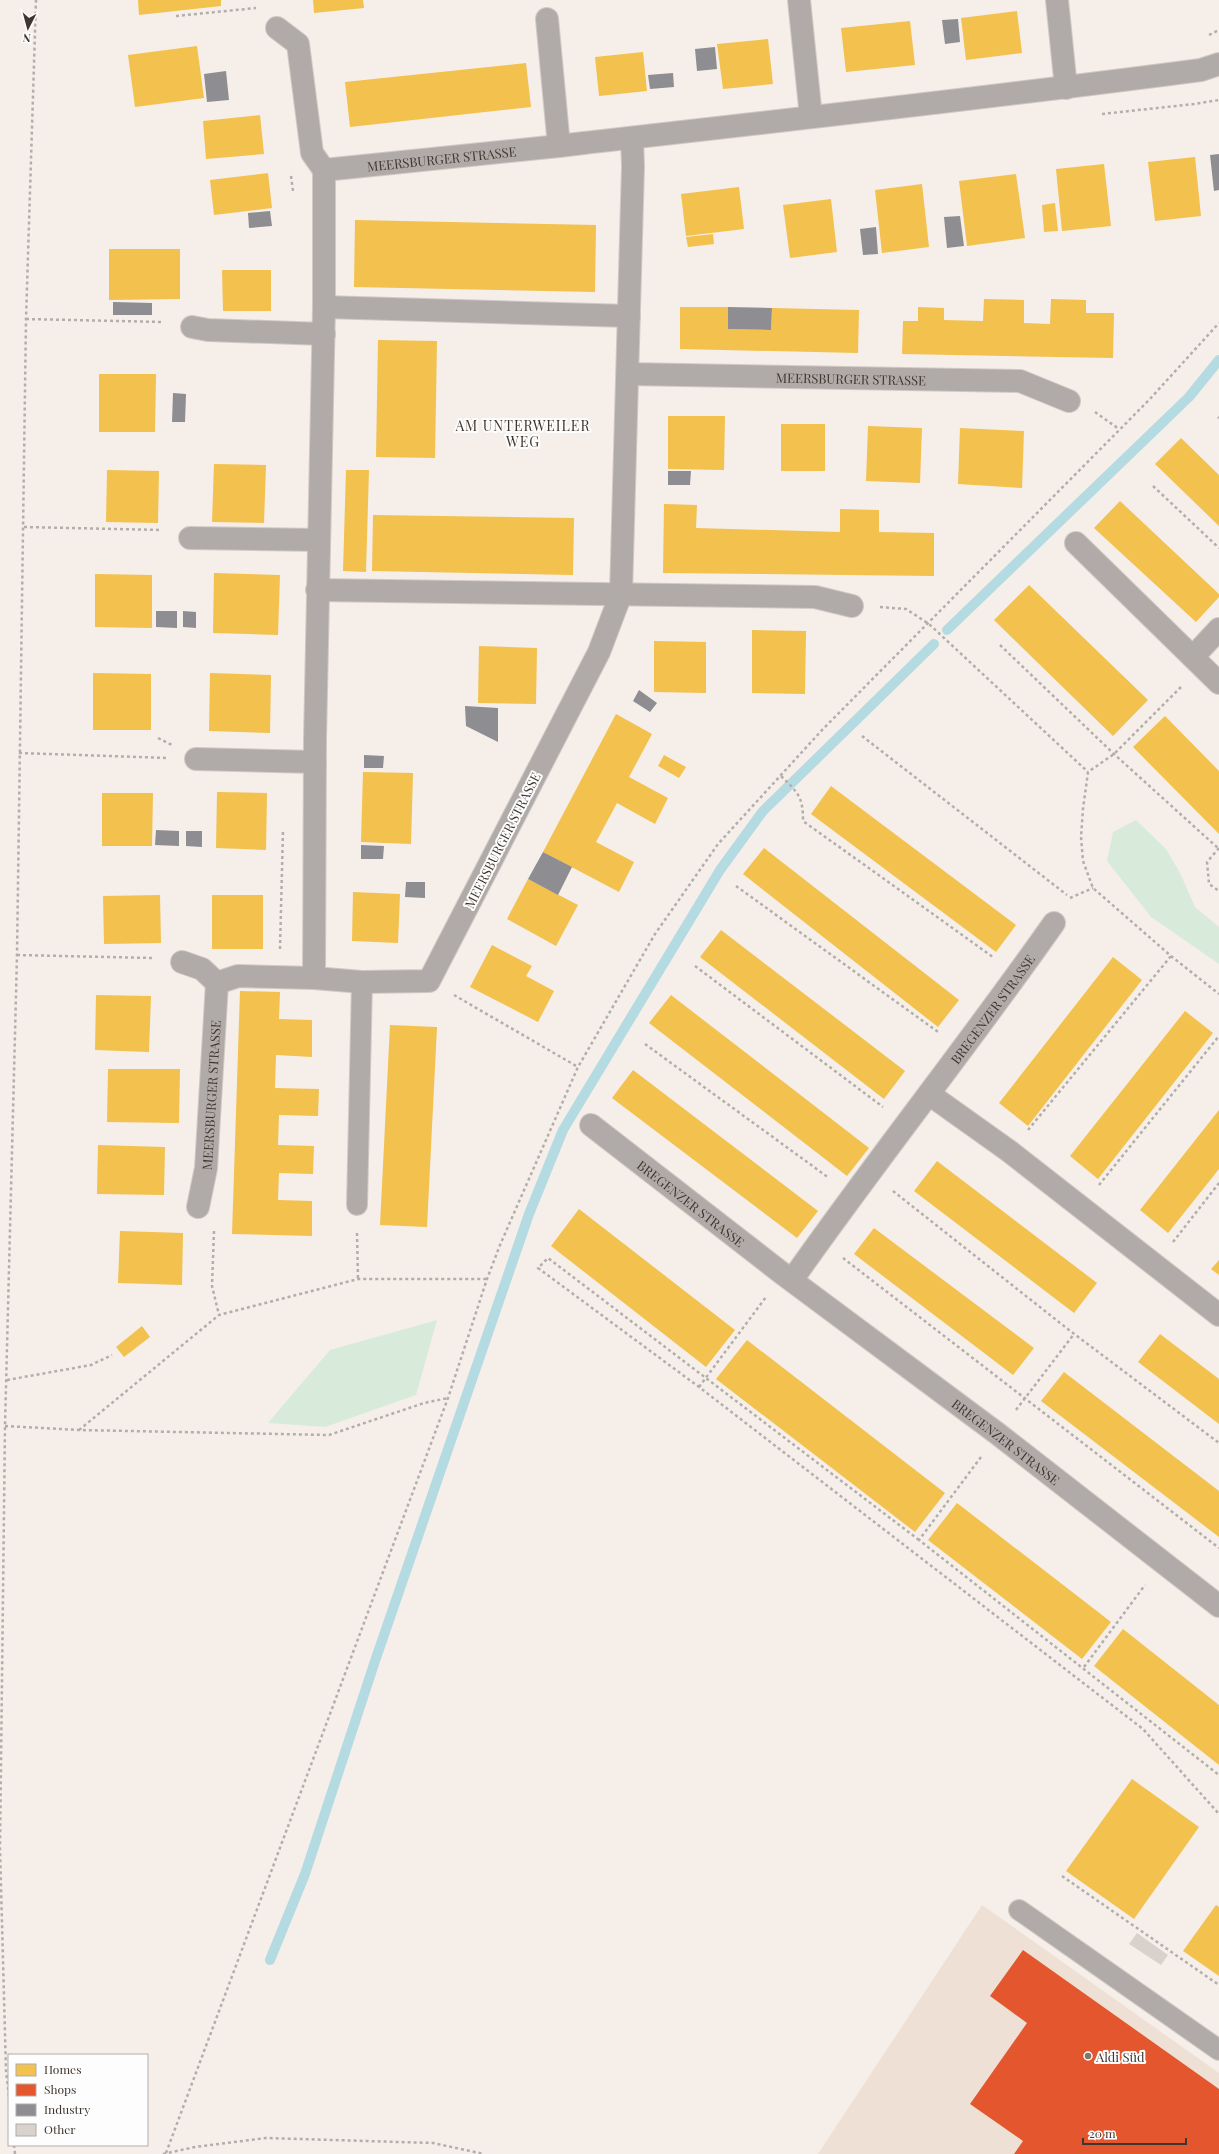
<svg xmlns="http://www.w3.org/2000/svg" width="1219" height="2154" viewBox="0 0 1219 2154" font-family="'Playfair Display',serif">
  <rect width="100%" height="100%" fill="#f6eee8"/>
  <!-- commercial -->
  <path fill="#eee0d5" d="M982,1905L1219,2073V2154H818Z"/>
  <!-- green -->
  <path fill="#d8ebda" d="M1136,820L1166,849L1180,873L1195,907L1219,927V964L1151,917L1107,861L1113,832Z
    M437,1320L416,1395L325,1427L268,1423L330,1350Z"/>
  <!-- homes -->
  <path fill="#f2c14e" d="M138,0H221V6L139,15Z
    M313,0H363L364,8L314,13Z
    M1017,11L1022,53L966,60L961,18Z
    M910,21L915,65L846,72L841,28Z
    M768,39L773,84L723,89L717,44Z
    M197,46L204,98L135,107L128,55Z
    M643,52L647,91L599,96L595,57Z
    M526,63L531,107L350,127L345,82Z
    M260,115L264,154L206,159L203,121Z
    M1195,157L1201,216L1155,221L1148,162Z
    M1104,164L1111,226L1062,231L1056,169Z
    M268,173L272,208L214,215L210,180Z
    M1016,174L1025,238L967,246L959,181Z
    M922,184L929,247L882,253L875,190Z
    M739,187L744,229L686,236L681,194Z
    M831,199L837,252L790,258L783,205Z
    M1055,203L1058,231L1044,232L1042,205Z
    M355,220L596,225L595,292L354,287Z
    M713,234L714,244L688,247L686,237Z
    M109,249H180V299L109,300Z
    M222,270H271V311H223Z
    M984,299L1024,300V323L1050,324L1051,299L1086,300V313H1114L1113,358L902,354L903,321H918V307L944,308V320L983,321Z
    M680,307H728V329L771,330L772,308L859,310L858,353L680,349Z
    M378,340L437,341L435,458L376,457Z
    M99,374H156L155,432H99Z
    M668,416H725L724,470L668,469Z
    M781,424H825V471H781Z
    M868,426L922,428L920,483L866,481Z
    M960,428L1024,431L1022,488L958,484Z
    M1181,438L1219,475V526L1155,464Z
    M214,464L266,465L264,523L212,522Z
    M107,470L159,471L158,523L106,522Z
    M346,470H369L366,572L343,571Z
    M1120,501L1219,594V597L1196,622L1094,528Z
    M664,504L697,505L696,528L840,532V509L879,510V532L934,533V576L663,573Z
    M373,515L574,518L573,575L372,571Z
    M214,573L280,575L278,635L213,633Z
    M95,574L152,575V628L95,627Z
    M1029,585L1148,700L1113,736L994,620Z
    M752,630L806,631L805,694L752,693Z
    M654,641L706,642V693L654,692Z
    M479,646L537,648L536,704L478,703Z
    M93,673L151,674V730H93Z
    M210,673L271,675L270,733L209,731Z
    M616,714L652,734L629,777L668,798L655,824L617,803L596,842L634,862L619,892L543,852Z
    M1165,716L1219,771V834L1133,747Z
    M664,755L686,767L679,778L658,766Z
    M363,772L413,773L411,844L361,842Z
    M831,786L1016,925L996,952L811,814Z
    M217,792L267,793L266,850L216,848Z
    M102,793H153L152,846H102Z
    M764,848L959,1000L938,1027L743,874Z
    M528,879L578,905L556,946L507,919Z
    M353,892L400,894L398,943L352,941Z
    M160,895L161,943L104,944L103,896Z
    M212,895H263V949H212Z
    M721,930L905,1071L884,1099L700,957Z
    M492,945L532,966L526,976L554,991L538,1022L470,987Z
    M1113,957L1142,980L1028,1126L999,1103Z
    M240,991L280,992L279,1019L312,1020V1057L276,1055L275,1088L319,1089L318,1116L279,1115L278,1145L314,1146L313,1174L279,1173L278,1200L312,1201V1236L232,1234Z
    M96,995L151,996L149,1052L95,1050Z
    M671,995L869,1148L847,1176L649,1023Z
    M1185,1011L1213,1033L1098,1179L1070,1156Z
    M390,1025L437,1027L427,1227L380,1225Z
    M108,1069H180L179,1123L107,1122Z
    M633,1070L818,1211L797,1238L612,1098Z
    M1219,1110V1169L1168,1233L1140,1210Z
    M98,1145L165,1147L164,1195L97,1194Z
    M937,1161L1097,1283L1074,1313L914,1191Z
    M579,1209L735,1330L706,1367L551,1246Z
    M874,1228L1034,1348L1013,1375L854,1254Z
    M120,1231L183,1233L182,1285L118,1283Z
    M1219,1260V1275L1211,1269Z
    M142,1326L150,1337L124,1357L116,1347Z
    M1160,1334L1219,1379V1424L1138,1362Z
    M747,1340L945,1493L915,1532L716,1379Z
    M1064,1372L1219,1491V1537L1041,1401Z
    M957,1503L1111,1622L1082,1659L928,1540Z
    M1123,1629L1219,1705V1765L1094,1666Z
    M1132,1779L1199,1827L1134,1919L1066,1871Z
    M1216,1905L1219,1907V1976L1183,1951Z"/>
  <!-- shops -->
  <path fill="#e4572e" d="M1023,1950L1219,2089V2154H1014L1023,2141L970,2104L1027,2023L990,1996Z"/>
  <!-- industry -->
  <path fill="#8d8d92" d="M958,19L960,42L945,44L942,20Z
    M715,47L717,69L697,71L695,49Z
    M226,71L229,100L207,102L204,74Z
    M673,73L674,87L650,89L648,75Z
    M1219,154V190L1214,191L1210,155Z
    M270,211L272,226L249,228L248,213Z
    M960,216L964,246L947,248L944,217Z
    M876,227L878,254L863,255L860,229Z
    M113,302L152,303V315H113Z
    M728,307L772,308L771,330L728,329Z
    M173,393L186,394L185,422H172Z
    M668,471H691L690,485H668Z
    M156,611H177V628L156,627Z
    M183,611L196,612V628L183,627Z
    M639,690L657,703L650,712L633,701Z
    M465,706L498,708V742L466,726Z
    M364,755L384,756L383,768H364Z
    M156,830L179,831V846L155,845Z
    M186,831H202V847L186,846Z
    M361,845L384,846L383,859H361Z
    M543,852L572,867L558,895L528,879Z
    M406,882H425V898L405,897Z"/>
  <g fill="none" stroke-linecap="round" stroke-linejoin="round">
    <!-- stream -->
    <path stroke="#b5dbe2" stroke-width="10" d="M947,630L1189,397L1219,360
      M270,1960L305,1874L375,1661L529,1214L563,1130L720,870L763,811L934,644"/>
  </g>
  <!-- building -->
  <path fill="#d9d1cb" d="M1137,1933L1168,1955L1161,1965L1129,1944Z"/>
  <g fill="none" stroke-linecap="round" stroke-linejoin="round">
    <defs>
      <path id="lane" d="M357,1205L362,982
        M1019,1910L1219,2050"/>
      <g id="street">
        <path d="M799,0L811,117"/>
        <path d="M1057,0L1066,88"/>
        <path d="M547,19L559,146"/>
        <path d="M277,28L298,44L312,153L324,170"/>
        <path id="s1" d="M632,138L633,166L621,594L599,652L429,981L362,982L314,978L315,740L324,307V170L559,146L584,143C789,120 995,97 1201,70L1219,64"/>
        <path d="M324,307L629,316"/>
        <path d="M192,327L208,330L324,334"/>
        <path id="s2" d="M628,374L1020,381L1069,401"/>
        <path d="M190,538L319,540"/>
        <path d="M1076,543L1219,683"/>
        <path d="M317,590L815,597L852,606"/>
        <path d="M1193,657L1219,629"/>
        <path d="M196,759L315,762"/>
        <path d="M182,962L202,969L217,983"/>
        <path d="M929,1094L1009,1151L1219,1315"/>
        <path id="s3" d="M591,1125L783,1274L998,1434L1219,1606"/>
        <path id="s4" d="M198,1207L206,1168L217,983L238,976L314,978"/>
        <path id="s5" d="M792,1280C877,1159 969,1044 1054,923"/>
      </g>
    </defs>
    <!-- lane casing -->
    <use href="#lane" stroke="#d1c9c4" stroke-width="22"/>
    <!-- street casing -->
    <use href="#street" stroke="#d1c9c4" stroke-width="24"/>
    <!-- path -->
    <path stroke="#b3aeac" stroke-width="2.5" stroke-dasharray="3 3" stroke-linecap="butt" d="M176,16L256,8
      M1209,35L1219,30
      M1102,114L1194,104L1219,100
      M291,176L293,191
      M26,319L163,322
      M1095,412L1119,429
      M1218,417L1219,418
      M1153,486L1219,548
      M24,527L162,530
      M880,607L906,609L929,624L1088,772
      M1000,645L1114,754L1219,849
      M1181,687L1114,754L1088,772L1083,809L1081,837L1083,861L1093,888L1171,956L1219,994
      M862,736L1067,895
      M158,738L172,745
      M19,753L168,758
      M781,776C798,793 803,796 803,821L993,957
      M1219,848L1207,862L1209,884L1219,891
      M736,886L938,1032
      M1070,898L1093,888
      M280,949L283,830
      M17,955L153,958
      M695,966L883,1107
      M454,995L578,1067
      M645,1044L829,1178
      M1028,1130L1171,956
      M1099,1185L1219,1036
      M893,1191L1069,1330L1219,1443
      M214,1231L212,1286L219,1315
      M357,1233L358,1279
      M1173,1242L1219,1183
      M843,1258L1219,1548
      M7,1380L91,1365L112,1355
      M699,1387L766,1297
      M1016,1410L1074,1334
      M5,1426L79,1430L329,1435L424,1403L448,1398
      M79,1430L219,1315L358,1279H487
      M981,1457L919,1540L1219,1775
      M919,1540L548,1258L538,1268L699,1387L1143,1729L1219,1814
      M1084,1667L1145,1585
      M1062,1876L1219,1985
      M9,2096L6,2071L0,1849L5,1426L17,955L26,319L36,0
      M14,2145L15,2154
      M166,2153L448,1398L487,1279L500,1245L578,1067L655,934L718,844L823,729L1149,400L1219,323
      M163,2154L195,2147L266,2138L433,2143L484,2154"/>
    <!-- lane -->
    <use href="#lane" stroke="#b0aba9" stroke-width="20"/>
    <!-- street -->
    <use href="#street" stroke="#b0aba9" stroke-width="22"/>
  </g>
  <!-- markers -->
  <circle fill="#7f7670" stroke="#fdfdfd" stroke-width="1.5" cx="1088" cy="2056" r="4"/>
  <g text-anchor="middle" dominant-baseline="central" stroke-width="4" stroke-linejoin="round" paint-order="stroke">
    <!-- street labels -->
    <g font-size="13" fill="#3f362f" stroke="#fdfdfd">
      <text stroke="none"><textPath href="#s1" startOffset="1930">MEERSBURGER STRASSE</textPath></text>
      <text stroke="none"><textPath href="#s2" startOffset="223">MEERSBURGER STRASSE</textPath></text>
      <text transform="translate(502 840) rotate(-63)">MEERSBURGER STRASSE</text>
      <text stroke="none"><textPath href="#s5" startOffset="337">BREGENZER STRASSE</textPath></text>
      <text stroke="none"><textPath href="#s4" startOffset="113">MEERSBURGER STRASSE</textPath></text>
      <text stroke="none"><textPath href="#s3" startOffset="127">BREGENZER STRASSE</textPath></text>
      <text stroke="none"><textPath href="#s3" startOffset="522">BREGENZER STRASSE</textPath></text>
    </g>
    <!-- poi labels -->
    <g font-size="13" fill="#3f362f" stroke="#fdfdfd" text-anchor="start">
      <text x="1096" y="2056">Aldi Süd</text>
    </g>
    <!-- neighbourhood labels -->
    <g font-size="14" letter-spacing="1" fill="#3f362f" stroke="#fdfdfd">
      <text x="523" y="425">AM UNTERWEILER<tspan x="523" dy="16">WEG</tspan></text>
    </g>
  </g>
  <!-- legend -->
  <rect x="8" y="2054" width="140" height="92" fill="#fdfdfd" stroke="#b1adab"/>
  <rect x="16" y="2064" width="20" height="12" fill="#f2c14e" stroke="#b1adab"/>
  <text x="44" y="2074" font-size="12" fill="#3f362f">Homes</text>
  <rect x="16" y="2084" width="20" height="12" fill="#e4572e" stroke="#b1adab"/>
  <text x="44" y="2094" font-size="12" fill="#3f362f">Shops</text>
  <rect x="16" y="2104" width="20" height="12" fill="#8d8d92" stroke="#b1adab"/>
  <text x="44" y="2114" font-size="12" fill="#3f362f">Industry</text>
  <rect x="16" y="2124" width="20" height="12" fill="#d9d1cb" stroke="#b1adab"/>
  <text x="44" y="2134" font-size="12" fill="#3f362f">Other</text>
  <!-- north arrow -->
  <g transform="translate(28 28) rotate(186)" stroke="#fdfdfd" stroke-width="3" paint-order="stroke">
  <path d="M0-3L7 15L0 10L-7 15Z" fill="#3f362f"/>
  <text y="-6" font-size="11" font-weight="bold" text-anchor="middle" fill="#3f362f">N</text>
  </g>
  <!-- scale -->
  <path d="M1083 2138v6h103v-6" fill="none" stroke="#3f362f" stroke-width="2"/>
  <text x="1089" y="2138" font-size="12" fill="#3f362f" stroke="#fdfdfd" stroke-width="3" paint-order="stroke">20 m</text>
</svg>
